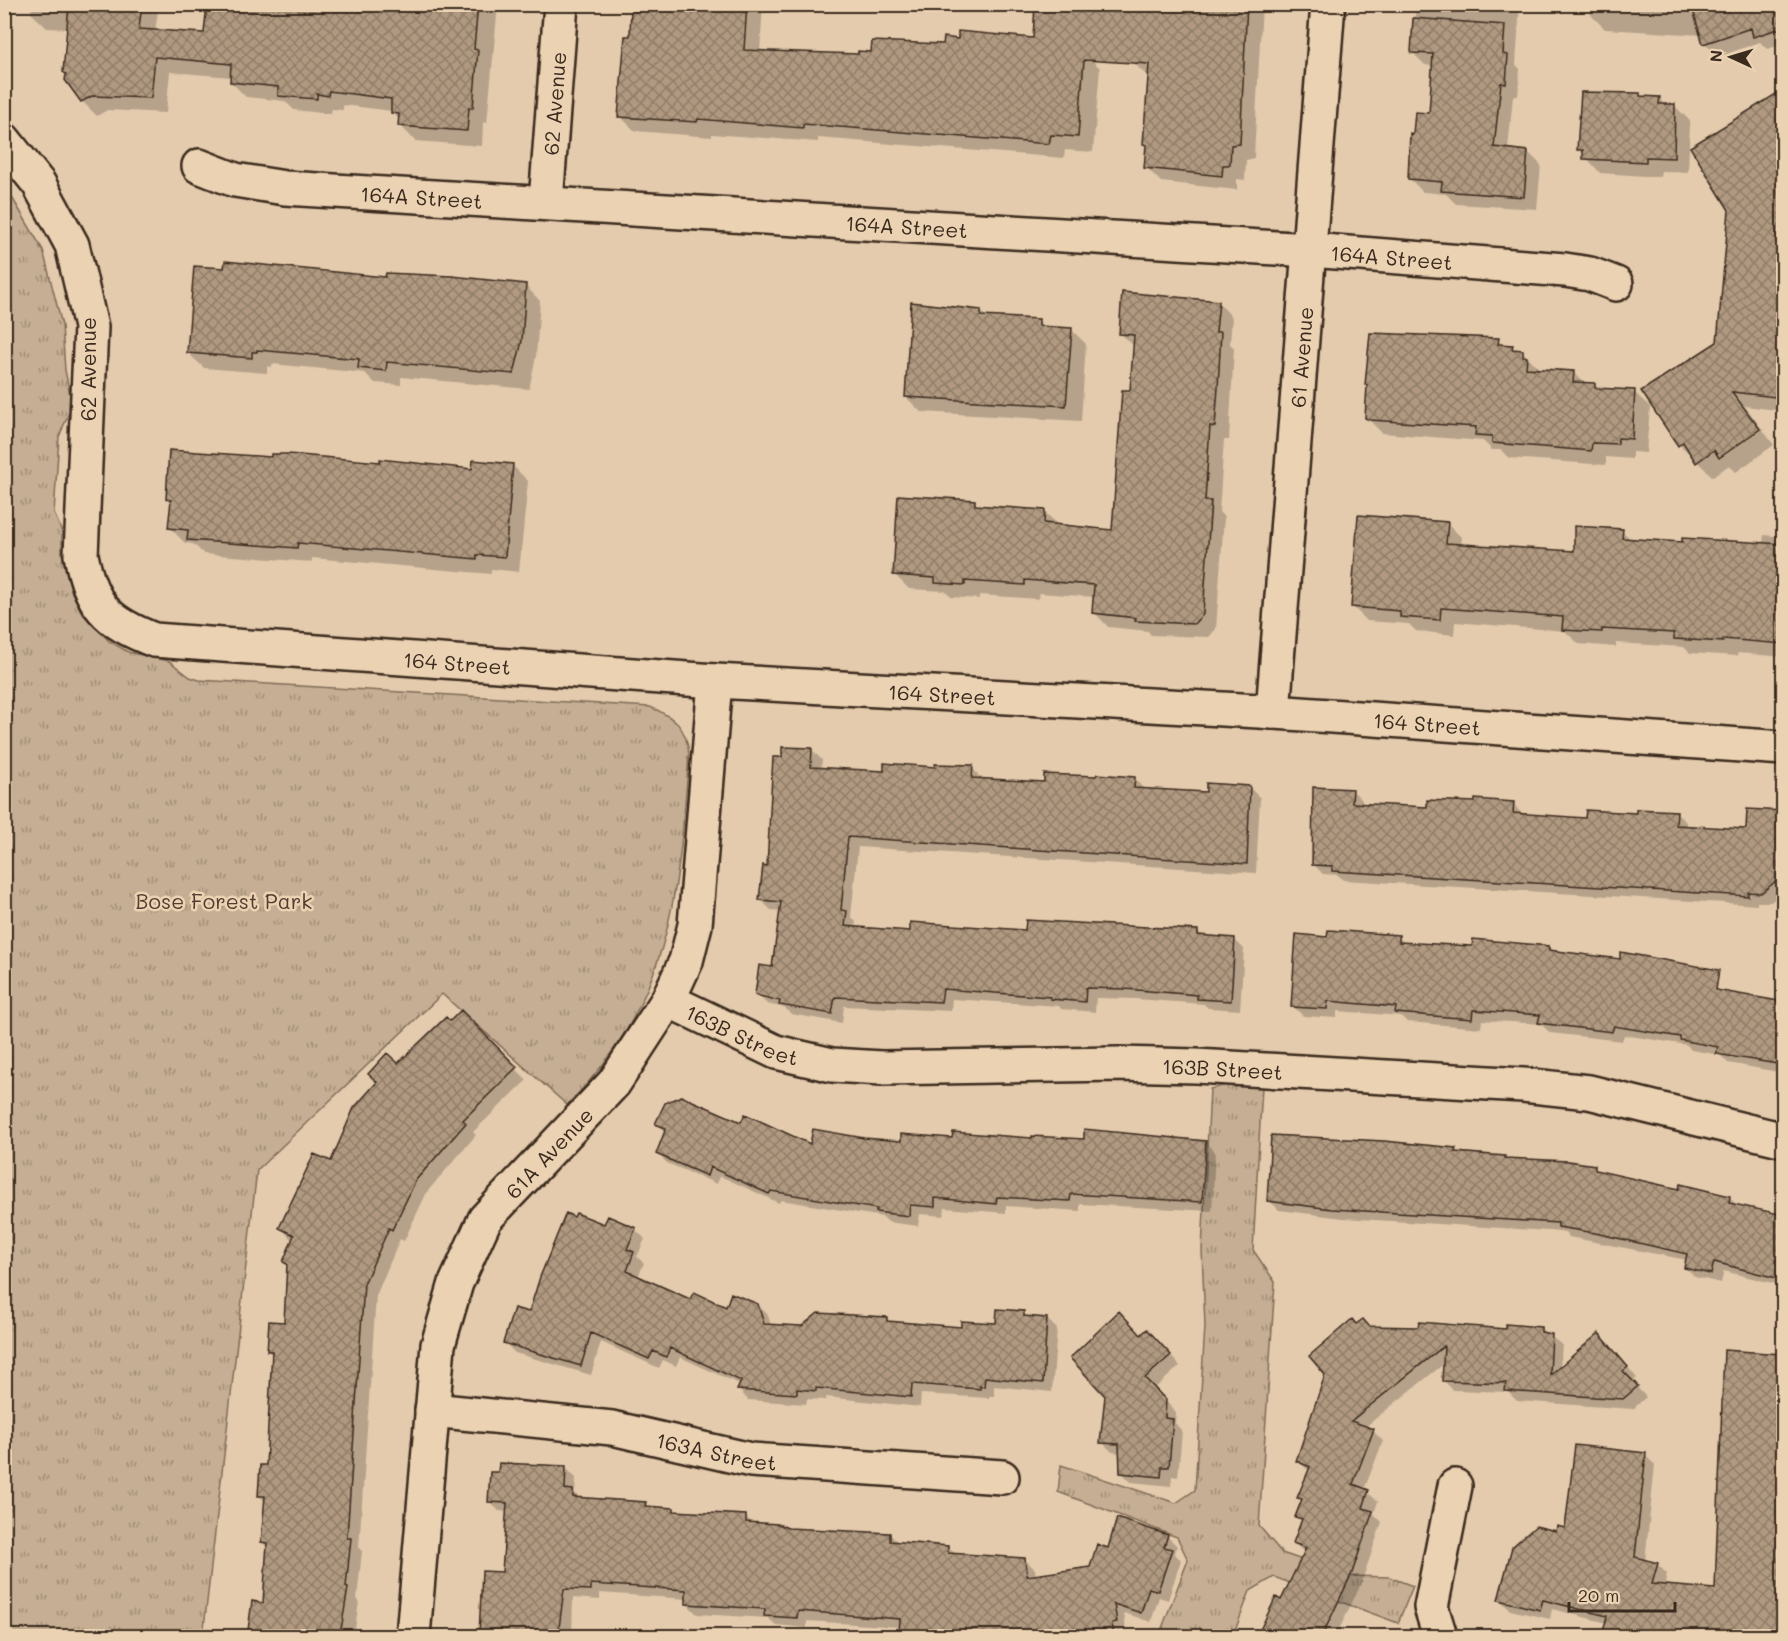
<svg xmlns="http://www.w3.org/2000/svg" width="1788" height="1641" viewBox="0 0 1788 1641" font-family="Mali,sans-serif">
  <defs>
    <pattern id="park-tufts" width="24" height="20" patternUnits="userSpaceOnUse" patternTransform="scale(1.5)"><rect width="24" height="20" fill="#c5ae93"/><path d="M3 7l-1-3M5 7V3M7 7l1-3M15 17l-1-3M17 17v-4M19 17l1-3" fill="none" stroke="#a18e77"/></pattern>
    <pattern id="building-cross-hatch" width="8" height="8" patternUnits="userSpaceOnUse" patternTransform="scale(1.5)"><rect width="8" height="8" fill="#b09980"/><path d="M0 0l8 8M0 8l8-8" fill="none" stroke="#907d68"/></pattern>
  </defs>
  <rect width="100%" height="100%" fill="#e4cbad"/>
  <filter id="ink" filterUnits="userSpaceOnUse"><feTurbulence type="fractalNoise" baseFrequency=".0167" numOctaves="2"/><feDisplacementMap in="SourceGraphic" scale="12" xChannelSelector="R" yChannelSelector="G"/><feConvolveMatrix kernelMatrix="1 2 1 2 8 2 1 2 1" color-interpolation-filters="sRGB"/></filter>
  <g filter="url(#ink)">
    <!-- park -->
    <path fill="url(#park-tufts)" stroke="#806c58" stroke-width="1.5" d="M4,184L43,250L62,325L65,370L72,405L59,437L54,513L62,532V554L72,593L82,613L109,641L128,652L169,661L190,677L199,680L650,707C675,717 687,728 689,755C678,894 672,1001 567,1105L442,994L257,1170L203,1636H5Z
      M1234,1083L1262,1086L1253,1250L1275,1282L1259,1526L1282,1553L1349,1576L1389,1577L1413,1586L1398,1623L1274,1577L1250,1591L1233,1636H1159L1188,1560L1177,1537L1058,1492L1061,1465L1176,1503L1195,1490L1205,1326L1202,1250L1210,1089Z"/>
    <!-- shadow -->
    <path fill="#0003" d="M32,4H159L155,32L206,35L404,4H498L487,123L483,122L482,146L415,141L400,125V121L392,111L343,105V110L332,109L331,114L294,110L285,101L246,97L231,82V77L170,72L166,113L107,110L97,116L82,101L68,29L47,28L31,13Z
      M649,4H763L760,52L859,56L1084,53L1100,68L1093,152L1065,150L1064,158L818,138V142L712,134V137L635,131L620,116L647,39Z
      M1138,4H1262L1254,158L1246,160L1245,180L1237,179V190L1161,182L1146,167L1147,147L1145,144L1149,78L1134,63Z
      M1416,4H1520L1516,65L1520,69L1518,96H1513L1508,150L1528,152L1541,165L1537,209L1456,204L1446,194L1423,192L1409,178L1415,135L1430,115L1433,66L1425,65L1412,52Z
      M1592,4H1784V44L1767,49L1760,42L1718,57L1705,43L1702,35L1605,29L1591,15Z
      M1640,95L1643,98L1659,99L1666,106H1675L1690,121L1688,172L1661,171L1660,177L1600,173L1579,149Z
      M1784,108V411L1745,406L1774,445L1736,472L1729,465L1713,477L1680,445L1718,343Z
      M387,279L525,285L540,301L536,357L529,389L401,377V385L375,383L365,373L272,364V367L267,366V373L204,368L188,353Z
      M1218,302L1232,317L1230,344L1234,348L1229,440H1224L1219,512L1224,517L1216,629L1209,637L1151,635L1148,631L1108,627L1094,612L1095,597L1039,593L1038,599L979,595V599L951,597L945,591L909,589L894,574L974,502L980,507L1045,512L1059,526L1113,531L1135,347L1121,334Z
      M981,311L987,318L1038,321L1046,328L1071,329L1086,344L1081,421L921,412L906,397Z
      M1498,340L1504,346L1523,352L1538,367V370L1573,372L1586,384L1594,385L1599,390L1634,392L1650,407L1646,453L1632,452V459L1606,457V465L1509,458L1501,450H1492L1483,441L1382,433L1367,418L1368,348Z
      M512,465L528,481L519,572L491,569V574L312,558V562L204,554L193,544L185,543L170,528L172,503L167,499Z
      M1447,523L1462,538L1461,545L1575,553L1622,531L1632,540L1683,543L1763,544L1764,535L1784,537V657L1738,653L1737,656L1690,653L1684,647L1616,643V647L1579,644L1565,631L1455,622L1454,635L1416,631L1409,624L1367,621L1353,607Z
      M812,750L822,760L821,769L885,773L972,767L982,780L1046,783L1135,778L1144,790L1207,794L1250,788L1260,798L1256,873L858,847L851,917L856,922L855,929L911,933L1198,932L1203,937L1234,939L1244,949L1240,1010L1208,1008L1204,1004L1135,999L1096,998L1095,1012L1061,1009L1059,1006L952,999L951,1011L844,1006L842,1023L791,1014L785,1008L767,1004L757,994L773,969L781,911L771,910L761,900L768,867L784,758Z
      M1352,790L1362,800V805L1428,808L1513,803L1523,816L1586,820L1676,812L1686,822V827L1747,830L1784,812V892L1771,902H1757V905L1343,880L1338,875L1323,874L1313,864Z
      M1398,937L1406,944L1474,948L1549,947L1553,952L1666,982L1784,1005V1073L1728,1063L1720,1055L1691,1050L1687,1045L1624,1035L1622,1041L1550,1033L1541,1024L1482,1020L1481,1028L1407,1022L1401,1016L1337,1011V1018L1303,1016L1293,1006L1329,938Z
      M461,1013L527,1080L473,1132L476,1135L427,1192L404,1241L400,1239L376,1296L359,1548L362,1551L357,1599L359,1601L354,1636H254L249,1630L264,1605L268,1548L262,1542L266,1502L259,1496L268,1467L273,1356L268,1351L286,1323L288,1265L285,1262L292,1240L281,1228L332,1163L398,1065Z
      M657,1123L742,1124L812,1146L864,1139L902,1142L954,1140L1205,1142L1215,1152L1212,1211L1080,1204V1211L1006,1206V1213L945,1208L944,1216L920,1214L918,1226L888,1222L883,1217L781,1200L779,1203L720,1176L717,1184L667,1163L657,1153L666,1133Z
      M1455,1149L1460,1154L1595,1167L1600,1173L1680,1191L1729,1197L1739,1207L1784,1218V1286L1724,1271L1721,1283L1695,1277L1685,1267L1687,1260L1569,1237L1565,1232L1343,1218L1279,1210L1269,1200Z
      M605,1226L635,1229L645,1239L637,1257L644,1263L638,1277L691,1301L726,1309L758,1305L768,1315L771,1326L803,1328L887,1319L891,1323L962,1329L998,1325L1023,1313L1029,1318L1047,1319L1057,1329L1052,1392L994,1386V1396H989V1398L921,1394L920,1407L826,1397V1400L807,1399L806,1404L748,1400L739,1390L741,1385L680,1357L676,1366L663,1360L659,1368L601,1342L591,1375L515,1353L505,1343Z
      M1356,1326L1507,1330L1540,1328L1562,1345L1560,1368L1609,1345L1637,1378L1632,1382L1646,1397L1633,1409L1517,1401L1508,1392L1453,1390L1443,1380L1445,1363L1365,1427L1373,1431L1383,1441L1364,1490L1378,1501L1374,1514L1382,1522L1361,1584L1336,1636H1263L1260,1634L1282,1602L1305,1553L1294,1543L1303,1522L1297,1516L1303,1501L1299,1498L1310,1472L1298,1461Z
      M1141,1336L1157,1341L1180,1366L1154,1389L1176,1412L1175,1423L1182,1431L1178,1477L1172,1476L1171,1486L1131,1482L1121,1472V1453L1112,1452L1102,1442Z
      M1781,1355L1784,1357V1636H1610L1605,1631L1607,1623L1552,1609L1550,1619L1510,1610L1500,1600L1557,1533L1567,1530L1645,1455L1655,1465L1645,1561L1657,1564L1667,1574L1664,1587L1716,1590Z
      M566,1468L576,1478L575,1493L580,1499L645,1503L650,1508L674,1509L677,1513L745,1516L753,1524L788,1530L890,1534L898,1543L948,1547L956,1555L1024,1559L1035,1569L1036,1576L1091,1569L1108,1550L1167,1536L1177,1546L1175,1554L1181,1560L1168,1600L1159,1597L1151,1622L1124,1613L1126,1632L1121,1633L1122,1636H904L901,1633V1627L807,1621V1628L776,1625L768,1618L697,1614L687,1604V1599L600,1593V1600L573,1598L572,1636H478L483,1572L503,1573L507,1512L499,1511L489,1501Z"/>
    <!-- building -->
    <path fill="url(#building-cross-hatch)" stroke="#3b2a1e" stroke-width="1.5" d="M69,4H142L139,29L204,33L207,4H478L474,49L478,50L473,108H469L467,131L398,126L399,114L391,113V99L329,91L328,96L317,94V99L278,96V87L230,82L231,64L155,57L151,98L92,96L81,102L65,80L66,74L63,72Z
      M631,4H747L744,50L858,54V51L871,52L872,41L943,44L944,37L958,39V31L1033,38L1035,4H1247L1240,144L1231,145L1230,165H1223L1222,176L1144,168L1146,145L1143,144L1149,64L1084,60L1078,137L1051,135L1049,144L803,124V128L698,119L697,122L618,117L625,36H630Z
      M1691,4H1784V17L1781,18L1784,27L1753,37L1751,28L1703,44Z
      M1413,18L1505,25L1503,54L1508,55L1506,84L1501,83L1494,147L1528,151L1524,197L1441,191L1442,182L1408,179L1410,133L1413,134L1415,112L1429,113L1433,54L1411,53Z
      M1784,89V398L1732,392L1760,429L1719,458L1714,450L1696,463L1683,442L1678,446L1641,391L1717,342L1729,210L1690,147Z
      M1581,92L1640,93V96L1660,97L1659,104H1675L1674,158L1646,157V162L1583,159V150H1577Z
      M225,261L385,277L386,273L452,276L526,284L522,341L514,374L387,362L386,371L358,368L359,359L257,350V352H252V358L187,353L194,266L224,268Z
      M1122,292L1219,301L1216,332H1221L1218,388L1215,427L1210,426L1205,501H1211L1203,614L1194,624L1135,621L1136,618L1092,613L1094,585L1025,580V585L965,581V585L935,583V578L893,575L898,495L975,500V505L1045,510L1044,523L1112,530L1122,390H1130L1134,335L1119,334Z
      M911,302L981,310V316L1039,319V326L1072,328L1066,406L905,397Z
      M1370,333L1499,338L1498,344L1513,345L1512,349L1523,350V356L1527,357L1526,368L1574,371L1573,382L1595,383V388L1635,390L1632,439L1618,438V444L1592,443L1591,451L1555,448L1492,443V436L1475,435L1476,427L1370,420L1365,418L1367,385H1365Z
      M169,450L271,457V454H288L380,462V459L472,469L473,460L513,464L505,557L477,555V559L298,543L297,548L187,540L188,530L168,528L171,500L166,499Z
      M1358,515L1448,522L1446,543L1574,551V526L1623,529L1622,538L1682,542V538L1784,544V644L1723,639V642L1674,639V633L1602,629V632L1562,630L1563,617L1441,608L1440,620L1400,617V611L1351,607Z
      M782,747L812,748L811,767L884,771V763L935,767V764L973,765L972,778L1044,782V774L1096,776L1097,774L1135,777L1134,788L1206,792V783L1250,786L1247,864L848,837L841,910L847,911L845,926L910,931V922L1025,930L1026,920L1198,930V935L1235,938L1231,1001L1197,999V995L1125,989L1086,988L1085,1002L1050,999V997L943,989L941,1002L835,997L832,1014L779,1005L780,1001L755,995L759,965L772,967L781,902L759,900L763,865L767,866L773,757H782Z
      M1313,787L1353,789L1352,803L1427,807V800L1475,802V799L1514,802L1513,813L1585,818L1586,810L1636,813V809L1677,811L1676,825L1746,829L1747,809L1784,811V875L1761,893L1748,892V896L1332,871V866L1312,865Z
      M1328,930L1399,935V942L1472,946L1473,939L1549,946V950L1620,959V952L1719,970L1716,990L1784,1002V1065L1716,1054L1718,1047L1680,1040V1037L1614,1026L1612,1032L1538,1023L1540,1015L1473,1010L1472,1019L1395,1013L1396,1007L1328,1001L1327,1009L1291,1007L1296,934L1327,937Z
      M461,1010L517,1067L463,1120L466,1123L416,1180L392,1230L389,1228L364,1284L347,1538H351L346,1587L348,1588L340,1636H269L270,1633L248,1630L252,1601L263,1603L267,1543L261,1542L265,1496H258L260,1465H266L272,1351H267L269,1321L284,1322L287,1264L283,1262L294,1235L279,1228L314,1154L331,1161L354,1108L377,1082L368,1074L387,1053L398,1063L446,1017L450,1021Z
      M681,1096L741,1122L745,1114L810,1144L813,1129L864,1138L901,1141V1134L952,1138L953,1132L1032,1138V1136L1084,1139V1129L1206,1141L1202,1202L1071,1194L1070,1201L997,1197L996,1204L935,1198V1207L910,1205L909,1216L876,1212L877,1209L771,1191L769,1194L710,1167L707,1176L656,1154L666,1128L655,1124L665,1103Z
      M1271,1135L1384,1141L1456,1148L1455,1152L1505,1156V1158L1568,1161L1595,1165V1170L1679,1189L1680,1184L1730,1196L1729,1203L1784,1215V1280L1714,1262L1711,1274L1684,1268L1687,1254L1595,1233L1558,1227V1223L1332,1209L1267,1201Z
      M566,1213L574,1217L576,1213L604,1224L608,1216L636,1228L627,1249L634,1252L627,1271L690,1299L694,1292L726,1307L731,1293L758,1304L764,1324L802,1326L818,1313L887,1317V1321L961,1327V1321L996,1323L997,1309L1024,1311V1316L1047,1318L1043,1383L985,1377L984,1387L980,1386V1389L912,1384L911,1397L816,1388V1391L797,1389V1394L737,1390L741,1381L670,1348L666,1357L653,1351L649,1359L591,1333L581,1366L503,1343L514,1308L529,1312L540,1277Z
      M1119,1311L1141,1335L1147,1329L1171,1355L1145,1378L1166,1400L1165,1418L1173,1419L1169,1467H1162L1161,1477L1120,1473L1119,1444L1100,1443L1105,1396L1070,1358Z
      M1352,1319L1356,1324L1363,1319L1369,1326L1418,1327L1419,1322L1506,1329V1324L1541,1327V1332L1552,1334L1550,1375L1599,1333L1628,1367L1623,1371L1638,1386L1623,1399L1505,1391L1506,1383L1442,1381L1444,1346L1351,1421L1374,1429L1353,1484L1369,1490L1363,1508L1373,1511L1352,1573L1322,1636H1257L1276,1597L1281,1600L1306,1548L1293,1543L1302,1519L1295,1517L1302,1499L1297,1498L1310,1467L1296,1461L1325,1375L1309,1356Z
      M1724,1350L1782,1354L1779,1425H1784V1460H1780L1778,1526L1784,1527V1636H1624L1603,1632L1607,1616L1543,1600L1540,1610L1498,1600L1512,1547L1536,1526L1556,1531L1557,1526L1565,1528L1575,1445L1646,1453L1635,1557L1658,1563L1652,1584L1715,1589Z
      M499,1463L566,1466L565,1489L573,1490V1497L646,1502L645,1506L674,1508V1511L746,1515V1522L778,1524L788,1528L890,1533V1541L948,1546V1553L1025,1558L1027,1576L1090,1567L1097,1544L1108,1548L1117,1518L1168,1535L1164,1547L1172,1549L1158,1591L1149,1588L1141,1613L1114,1604L1117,1622L1112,1623L1114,1636H948L899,1634L900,1619L798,1611L797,1618L764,1616L765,1609L686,1604V1590L591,1584V1590L564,1589L558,1636H479L482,1571L502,1572L507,1503L488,1502L490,1472H498Z"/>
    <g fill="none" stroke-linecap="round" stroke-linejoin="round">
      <defs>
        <g id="minor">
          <path id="s1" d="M199,166L235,180L285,188L1310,250L1565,270L1590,274L1616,284"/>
          <path id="s2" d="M546,202L561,4"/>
          <path id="s3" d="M1273,712L1328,4"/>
          <path id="s4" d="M668,1000L776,1052L832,1065L882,1068L1118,1064L1196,1066L1523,1085L1589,1092L1784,1140"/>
          <path id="s5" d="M432,1410L612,1428L751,1460L1002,1477"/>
          <path id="s6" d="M413,1636L438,1345L456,1283L485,1219L614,1083L668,1000L686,961L695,925L715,681"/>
          <path d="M1440,1636L1431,1607L1455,1486"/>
        </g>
        <g id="tertiary">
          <path id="s7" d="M4,140L39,184L72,245L91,327L81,555C91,605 106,622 154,640L715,681L1259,711L1784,748"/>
        </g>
      </defs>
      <!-- minor casing -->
      <use href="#minor" stroke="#3b2a1e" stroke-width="38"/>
      <!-- tertiary casing -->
      <use href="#tertiary" stroke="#3b2a1e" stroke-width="38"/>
      <!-- minor -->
      <use href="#minor" stroke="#ebd2b3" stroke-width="33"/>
      <!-- tertiary -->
      <use href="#tertiary" stroke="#ebd2b3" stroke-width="33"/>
    </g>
  </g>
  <g text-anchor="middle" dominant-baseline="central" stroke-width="5" stroke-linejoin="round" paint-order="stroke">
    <!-- street labels -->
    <g font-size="21" fill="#3b2a1e" stroke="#ebd2b3">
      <text stroke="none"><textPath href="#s2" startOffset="99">62 Avenue</textPath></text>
      <text stroke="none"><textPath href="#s1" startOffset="226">164A Street</textPath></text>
      <text stroke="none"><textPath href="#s1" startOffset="712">164A Street</textPath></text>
      <text stroke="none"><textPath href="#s1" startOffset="1198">164A Street</textPath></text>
      <text stroke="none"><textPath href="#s3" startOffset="356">61 Avenue</textPath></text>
      <text transform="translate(87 369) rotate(-90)">62 Avenue</text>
      <text stroke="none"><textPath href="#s7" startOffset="861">164 Street</textPath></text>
      <text stroke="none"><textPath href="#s7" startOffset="1347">164 Street</textPath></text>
      <text stroke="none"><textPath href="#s7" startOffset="1833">164 Street</textPath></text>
      <text stroke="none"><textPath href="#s4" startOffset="82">163B Street</textPath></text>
      <text stroke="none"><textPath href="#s4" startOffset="568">163B Street</textPath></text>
      <text stroke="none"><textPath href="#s6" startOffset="519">61A Avenue</textPath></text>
      <text stroke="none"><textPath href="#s5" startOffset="288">163A Street</textPath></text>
    </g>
    <!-- park labels -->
    <g font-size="21" fill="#503e30" stroke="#ebd2b3">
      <text x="224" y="900">Bose Forest Park</text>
    </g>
  </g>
  <!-- margin -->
  <rect width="1788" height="1641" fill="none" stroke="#ebd2b3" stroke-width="24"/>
  <rect x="12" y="12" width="1764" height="1617" fill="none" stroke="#3b2a1e" stroke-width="2" filter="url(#ink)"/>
  <!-- north arrow -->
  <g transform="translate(1731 57) rotate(274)" stroke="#ebd2b3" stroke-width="4.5" paint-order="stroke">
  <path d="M0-4.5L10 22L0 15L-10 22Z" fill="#3b2a1e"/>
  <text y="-9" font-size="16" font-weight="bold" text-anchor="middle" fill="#3b2a1e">N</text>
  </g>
  <!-- scale -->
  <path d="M1569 1602v9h106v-9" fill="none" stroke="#3b2a1e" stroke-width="3"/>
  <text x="1578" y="1602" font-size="18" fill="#3b2a1e" stroke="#ebd2b3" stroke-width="4.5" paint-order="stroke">20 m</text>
</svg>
